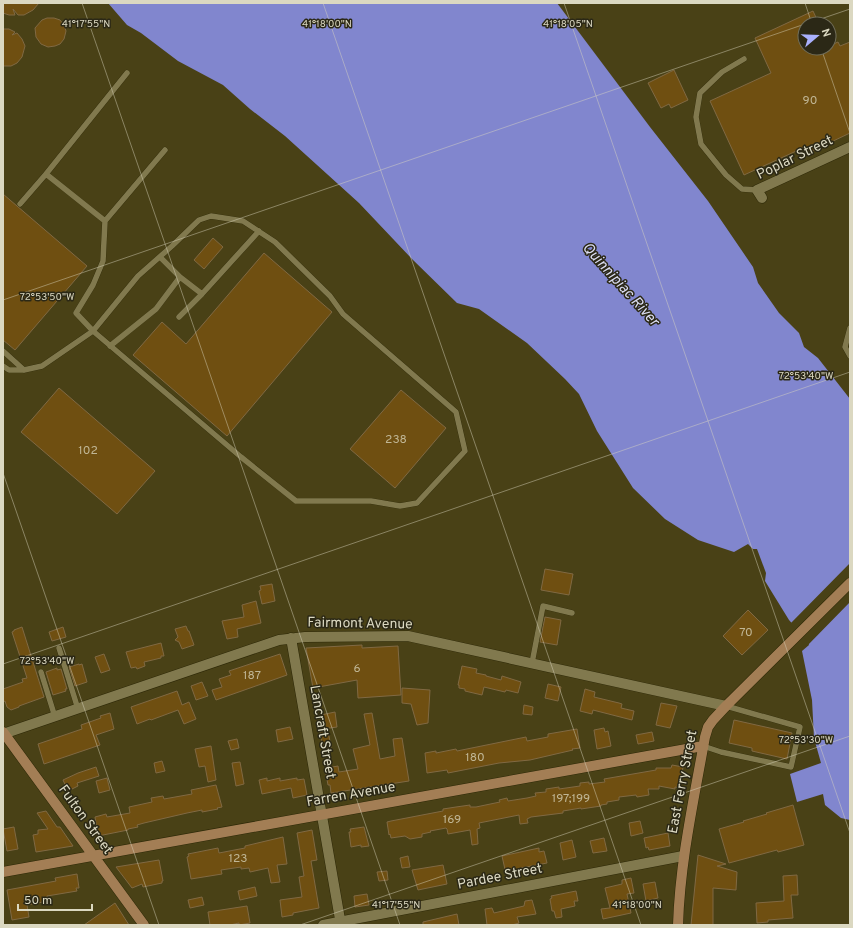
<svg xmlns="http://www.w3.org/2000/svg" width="853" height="928" viewBox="0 0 853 928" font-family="Overpass,sans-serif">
  <rect width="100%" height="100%" fill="#494116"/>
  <!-- water -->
  <path fill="#8186ce" d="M108,3H557L650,127L708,201L753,267L758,283L779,313L799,333L804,347L818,358L850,399V820L841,818L825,805L823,794L797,802L790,774L821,763L814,738L812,700L802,651L809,645L807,640L789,620L765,581L766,573L757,549H753L748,544L734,552L698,540L665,519L633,488L597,431L579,394L565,379L527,343L479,309L457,303L412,259L359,203L285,136L250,109L223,85L178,61L141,33L127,25Z"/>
  <!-- pier -->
  <path fill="#494116" d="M850,563V602L807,646L806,640L790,624Z"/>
  <!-- building -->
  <path fill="#6f4f11" stroke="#806943" d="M3,3H39L33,10L24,15H18L13,9L15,15H9L3,13Z
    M813,11L819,24H805V48H829V46L838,42L840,46L850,42V133L808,153L805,147L744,175L710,101L771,73L755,38Z
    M47,18H54L60,20L64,25L66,31L64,39L60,44L55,46L48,47L41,44L36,37L35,28L42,20Z
    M3,29H9L15,32L12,35L17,33L22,39L25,46L22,57L17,63L11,66H3Z
    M674,70L688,100L671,108L669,104L661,108L648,83Z
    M3,194L87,266L15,350L3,340Z
    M213,238L223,247L204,269L194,260Z
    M264,253L332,312L227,436L133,355L162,322L186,344Z
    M59,388L155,471L117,514L21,432Z
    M401,390L446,428L395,488L350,449Z
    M545,569L573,574L569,595L541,590Z
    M272,584L275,601L262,604L259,591L261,590L260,586Z
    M256,601L261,623L237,629L238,637L227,639L222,621L244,617L242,605Z
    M748,610L768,630L742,655L723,636Z
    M545,617L561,620L557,645L540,642Z
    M186,626L188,631H189L194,645L182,649L179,642L175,640L178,637L175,629Z
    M22,627L44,697L19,706V707L11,710L7,707L5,701L3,702V689L23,682L22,679L27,678L12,632L14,631V630Z
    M63,627L66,637L52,641L49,632Z
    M161,643L164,656H161V658L144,662L145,666L137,669L136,667L131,668L126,652Z
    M362,645V648L398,646L401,695L358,698L357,680L313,688L306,648Z
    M104,654L110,670L101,673L95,657Z
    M280,654L287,675L216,700L212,690L222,687L219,679L231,675L229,671Z
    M79,664V665L82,664L87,682L75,686L69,667Z
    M462,666L477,669L476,673L486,675V676L501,680L502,676L521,682L518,693L506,690L505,692L484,687L482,695L465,691V689L459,688V685H458Z
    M57,668V670L61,669L67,689H65L66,691L53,695L46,672Z
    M202,682L208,696L196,700L191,686Z
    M548,684L561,687L558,701L545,698Z
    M402,688L430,690L428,723L417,725L411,704L402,703Z
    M585,689L595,692L594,697L619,703L622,704L621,708L634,711L632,720L593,710L592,714L580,711Z
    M177,691L182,705L189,702L196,719L184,724L178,710L151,720L150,719L137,724L131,707Z
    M661,703L677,706L670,728L656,725Z
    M524,705L533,707L532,715L523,714Z
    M335,712L337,727L323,729L321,715Z
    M110,713L114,729L96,735L100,745L44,764L38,744L82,729L81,725L101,718L100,716Z
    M372,713L380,759L395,756L393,739L402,738L409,781L331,793L330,785H328L326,774L328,773L327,768L338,766L339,772L358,769L353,749L370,745L364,714Z
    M734,720L792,733L787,759L752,751V748L729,743Z
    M290,727L293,739L278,742L276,730Z
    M604,728L605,732L608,731L611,746L597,749L594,730Z
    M577,729L580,748L572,749L573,750L530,760L499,763L448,773L447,770L427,773L425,753L436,751V753L456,749L457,751L526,737L527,741L548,737V734Z
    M328,730L331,748L323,749L320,731Z
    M652,732L654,741L638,744L636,735Z
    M237,739L239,748L231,750L228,741Z
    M211,746L216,780L208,782L205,766L199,767L195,749Z
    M162,761L165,771L156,773L154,763Z
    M240,762L244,784L236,786L232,763Z
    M672,765L683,767L680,788L675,787V789L659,786V789H648L649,795L637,797L636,795L619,797V800L607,802V804L601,805V806L581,809V808L563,811V813L531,817L527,819L528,823L520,824L519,815L479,823L480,828L477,829L478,844L472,845L470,830L448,834L447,829L446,828L430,831L431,832L422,834V837L410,839L405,836L391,838L390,834L389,835L387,822L391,821L443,811V809L456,807L470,805V807H476L500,802L499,800L507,798L508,801L527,798L536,796L535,793L546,792V789L559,787V789L580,786V783L589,782V784L605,782L604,779L656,770V768H671Z
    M96,767L99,776L77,783L78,786L68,791L63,780L78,773Z
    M107,778L110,790L99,793L96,781Z
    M267,778V781L280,778V781L297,778V780L304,779L307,795L293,798L291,788L262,794L259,780Z
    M216,785L222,807L217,808L218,809L202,812V810L187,813L144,823L137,825L138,827L128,829V830L98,836L95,817L106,814L107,817L130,813L129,807L152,802L151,798L163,796L164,799L192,794L191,790Z
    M793,805L804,845L778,852L777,850L729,863L719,829L744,822L743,821L767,814L766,813Z
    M46,811L57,827H60L73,846L36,852L33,835L38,834V830L48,829L37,813Z
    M640,821L643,833L631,836L629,823Z
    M14,827L18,849L7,851L3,829Z
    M364,827L369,846L361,847V845L351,847L349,832H351L350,829Z
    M312,830L317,860L311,861L319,908L293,913V915L282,917L280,900L302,897L299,877L304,876L297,833Z
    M668,833L670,846L649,850L648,847L646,848L644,838Z
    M283,837L287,864L277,865L280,882L271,883L268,868L250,872L249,868L241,869V867L221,870L222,874L191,879L187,857L189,856L188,854L218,848L219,853L245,848V846Z
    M604,838L607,851L593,853L590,841Z
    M572,840L576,857L563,860L560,843Z
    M539,848V852L544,851L547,863L521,868L522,871L506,874L502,856Z
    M698,855L726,864L717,866L737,872L736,890L713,888V925H691Z
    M408,856L410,867L402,868L400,858Z
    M159,860L163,881H162V883L143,887L142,884L132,888L116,867Z
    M443,865L447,884L418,890L412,870Z
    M387,871L388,880L379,881L377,872Z
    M77,874L79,888H76L77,891L47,896L48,901L27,905L29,917L12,920L7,890L56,881L55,878Z
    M797,875L798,895H791L793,918L768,920V922L757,923L756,903L784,901L783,876Z
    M631,878L634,893L627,894L631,913L603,919L601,909L610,908L605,888L622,884V880Z
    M655,882L658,898L646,901L643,884Z
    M255,887L257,896L240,900L238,891Z
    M576,891L578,901H574L575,906L561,909L562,917L556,918L554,911H552L550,899L552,898L551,896Z
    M367,894L369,905L355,907L354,896Z
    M202,897L204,905L190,908L188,900Z
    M532,900L536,914L517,917L519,923L512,925H487L485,909L492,908L494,913L524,906L525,901Z
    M115,903L129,925H84Z
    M247,906L250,923L239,925V923L230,925H210L208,912Z
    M457,914L459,925H423V922Z"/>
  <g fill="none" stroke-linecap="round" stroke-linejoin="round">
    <defs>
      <path id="lane" d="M744,59L722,72L700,93L696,117L701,144L726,175L742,189L757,190
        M20,204L46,174
        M105,221L46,174L127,73
        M160,257L180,277L202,294L259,231
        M179,317L202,294
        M850,328L845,347L850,356
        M110,346L156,309L180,277
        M3,351L24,370
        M3,366L9,370H24L42,366L93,331L138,276L172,246L199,220L211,216L243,221L275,242L330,296L343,314L456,412L465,451L417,503L400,506L371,501H296L241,457L93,331L76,313L93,285L103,261L105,221L165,150
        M59,648L78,709
        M532,663L543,606L572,613
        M41,672L55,717
        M703,746L721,752L791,767L800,727L726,706"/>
      <path id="street" d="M762,198L757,190L850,147
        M291,638L341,925
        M3,734L279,640L305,637L408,636L726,706
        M323,925L683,856"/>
      <path id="secondary" d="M3,732L144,925
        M3,872L703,746
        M678,925C680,861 694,799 705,737L708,727L713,720L726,706L850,583"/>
    </defs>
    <!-- lane casing -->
    <use href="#lane" stroke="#2d2807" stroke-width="6"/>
    <!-- street casing -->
    <use href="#street" stroke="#2d2807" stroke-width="11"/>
    <!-- secondary casing -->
    <use href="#secondary" stroke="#2d2807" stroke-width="11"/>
    <!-- lane -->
    <use href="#lane" stroke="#81794e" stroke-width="5.5"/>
    <!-- street -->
    <use href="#street" stroke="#81794e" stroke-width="10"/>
    <!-- secondary -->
    <use href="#secondary" stroke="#a37e55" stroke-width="10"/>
  </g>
  <!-- ticks -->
  <path fill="none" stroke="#dbd8c1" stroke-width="1" stroke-opacity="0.45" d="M82,3L400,925M323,3L641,925M564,3L850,833M805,3L812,24M806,24L850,9M821,48L850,133M3,300L805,24M3,473L159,925M3,664L850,372M300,925L850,736"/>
  <g text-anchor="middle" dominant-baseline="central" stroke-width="3" stroke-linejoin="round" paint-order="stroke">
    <!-- number labels -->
    <g font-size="12" fill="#c0b695">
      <text x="810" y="101">90</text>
      <text x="396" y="440">238</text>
      <text x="88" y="451">102</text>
      <text x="746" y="633">70</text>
      <text x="357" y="669">6</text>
      <text x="252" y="676">187</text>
      <text x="475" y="758">180</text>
      <text x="571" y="799">197;199</text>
      <text x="452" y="820">169</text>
      <text x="238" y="859">123</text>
    </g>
    <!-- street labels -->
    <g font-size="14" fill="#dbd8c1" stroke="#2b2816">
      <text transform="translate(795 158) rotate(-26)">Poplar Street</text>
      <text transform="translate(360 624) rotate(1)">Fairmont Avenue</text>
      <text transform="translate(322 732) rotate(80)">Lancraft Street</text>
      <text transform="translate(683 782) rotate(-79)">East Ferry Street</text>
      <text transform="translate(351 795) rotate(-10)">Farren Avenue</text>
      <text transform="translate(85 820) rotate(54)">Fulton Street</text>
      <text transform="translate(500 877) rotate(-11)">Pardee Street</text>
    </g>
    <!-- water labels -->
    <g font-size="15" font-style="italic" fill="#dadcf0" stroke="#2b2816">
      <text transform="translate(620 285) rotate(48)">Quinnipiac River</text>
    </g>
  </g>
  <g font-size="10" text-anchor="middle" fill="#dbd8c1" stroke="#2b2816" stroke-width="3" stroke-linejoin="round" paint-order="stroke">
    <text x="86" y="27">41°17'55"N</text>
    <text x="327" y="27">41°18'00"N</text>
    <text x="568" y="27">41°18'05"N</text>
    <text x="47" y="300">72°53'50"W</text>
    <text x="806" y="379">72°53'40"W</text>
    <text x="47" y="664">72°53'40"W</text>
    <text x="806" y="743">72°53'30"W</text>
    <text x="396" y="908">41°17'55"N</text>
    <text x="637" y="908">41°18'00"N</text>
  </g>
  <!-- border -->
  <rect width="853" height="928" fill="none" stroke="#dbd8c1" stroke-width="8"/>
  <!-- north arrow -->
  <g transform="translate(817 36) rotate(71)"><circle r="19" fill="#2b2816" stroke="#716e5a"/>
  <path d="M0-3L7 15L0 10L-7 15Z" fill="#a9b0fc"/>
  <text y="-6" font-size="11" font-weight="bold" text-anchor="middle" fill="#dbd8c1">N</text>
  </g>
  <!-- scale -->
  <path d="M18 904v6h74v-6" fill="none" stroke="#dbd8c1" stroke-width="2"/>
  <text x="24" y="904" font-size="12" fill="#dbd8c1" stroke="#2b2816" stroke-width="3" paint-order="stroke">50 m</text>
</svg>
